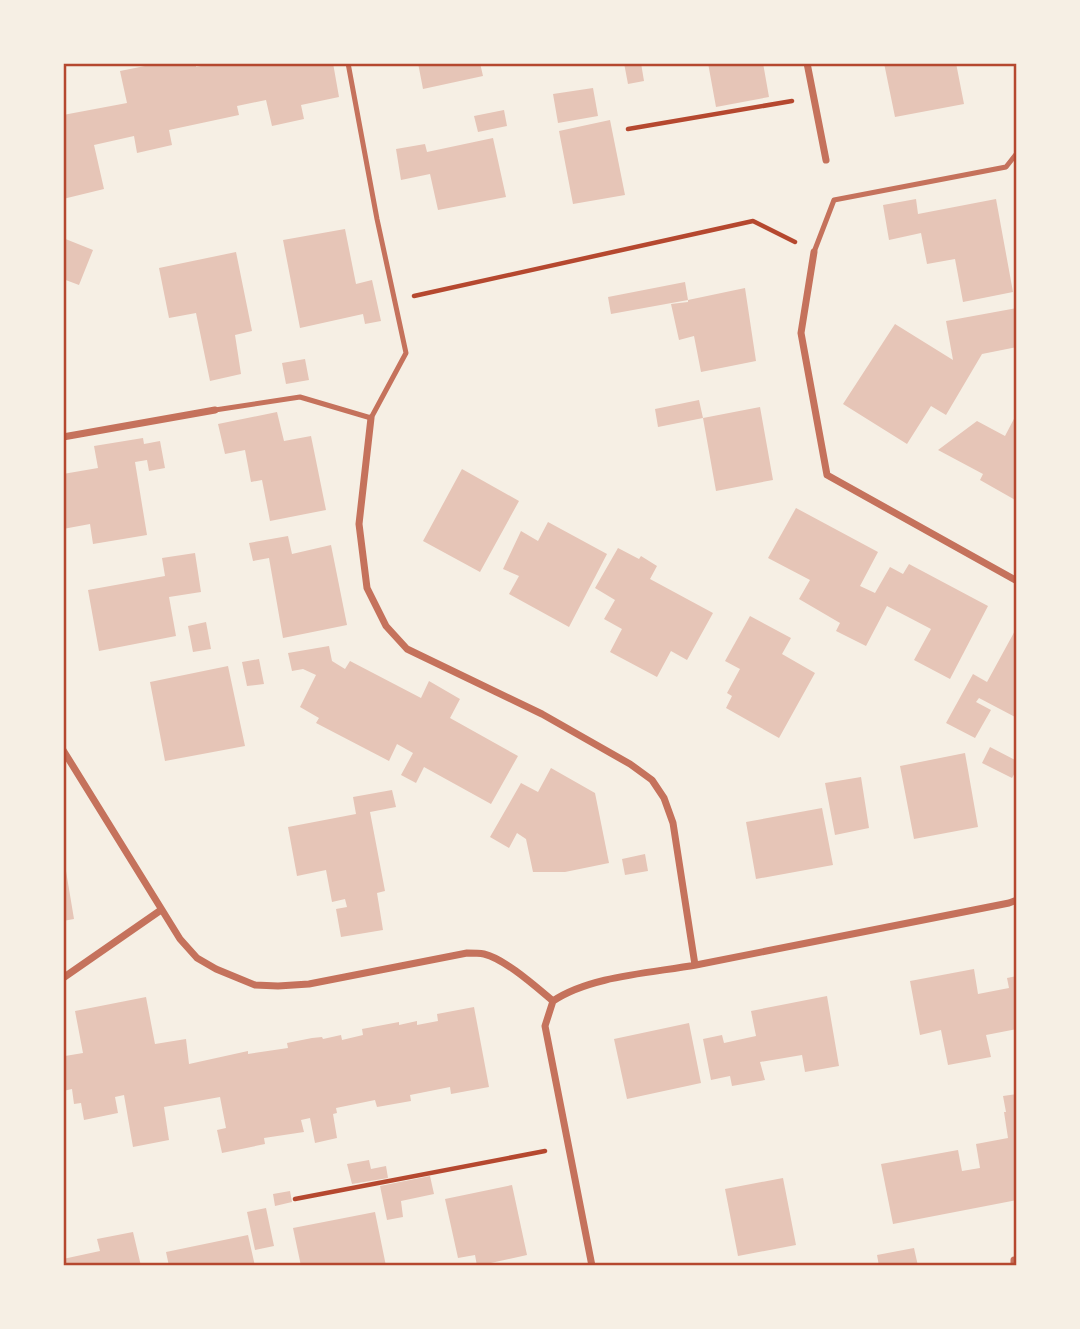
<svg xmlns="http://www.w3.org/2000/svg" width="1080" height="1329" viewBox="0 0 1080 1329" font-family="Raleway,sans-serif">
  <rect width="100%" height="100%" fill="#f6efe4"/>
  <!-- building -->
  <path fill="#e6c5b7" d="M160,63H196V67L215,63H333L339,97L301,105L304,119L272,126L266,100L237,106L239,115L169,130L172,145L137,153L134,136L94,145L104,189L63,199V115L127,103L120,71Z
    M418,63H480L483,76L423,89Z
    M624,63H641L644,81L628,84Z
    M708,63H763L769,97L716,107Z
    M884,63H956L964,104L895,117Z
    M593,88L598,116L558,123L553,94Z
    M504,110L507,126L478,132L474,116Z
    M610,120L625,195L573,204L559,131Z
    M493,138L506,197L438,210L430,174L401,180L396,149L425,144L427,152Z
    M916,199L918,214L996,199L1013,292L963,302L955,259L927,264L921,233L889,240L883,205Z
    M345,229L356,284L372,280L381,321L365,324L363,314L300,328L283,240Z
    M63,238L93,250L79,285L63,279Z
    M236,252L252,331L235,335L241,374L210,381L196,313L169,318L159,268Z
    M685,282L688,300L611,314L608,297Z
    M745,288L756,361L701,372L694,336L679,340L671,304L688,302V300Z
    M1017,308V347L982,354L946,415L931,406L907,444L843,404L895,324L953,360L946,321Z
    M305,359L309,380L286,384L282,363Z
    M699,400L703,418L760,407L773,480L716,491L703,418L658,427L655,409Z
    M277,412L284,441L311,436L326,510L270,521L262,480L251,482L245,450L225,454L218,424Z
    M1017,413V501L980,480L983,474L938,450L977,421L1005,436Z
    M143,438L144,444L160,441L165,468L149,471L147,460L135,462L147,535L93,544L90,524L63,529V474L98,468L94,446Z
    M462,469L519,501L480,572L423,541Z
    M796,508L878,552L860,586L875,593L890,567L903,574L909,564L988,606L950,679L914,660L931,629L887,606L866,646L836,631L840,623L799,599L810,580L768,558Z
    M548,522L607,554L569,627L509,594L519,576L503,569L521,531L538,541Z
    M288,536L292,554L331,545L347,625L283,638L269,558L253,561L249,543Z
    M618,548L639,559L641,556L657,566L650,579L713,613L687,660L671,651L657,677L610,652L622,629L604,619L615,600L595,588Z
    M195,553L201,592L169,597L176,636L99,651L88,590L165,576L162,558Z
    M750,616L791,638L782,654L815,673L779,738L726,708L732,696L727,693L740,669L725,661Z
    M206,622L211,649L193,652L188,626Z
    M1017,627V718L979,698L976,702L991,710L975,738L946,723L973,674L987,682Z
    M329,646L332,661L345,669L350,661L421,698L429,681L460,699L450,718L518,756L491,804L424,767L416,783L401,775L413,753L397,744L389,761L316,723L319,718L300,707L316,675L303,669L292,671L288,653Z
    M259,659L264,684L247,686L242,662Z
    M228,666L245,746L165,761L150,682Z
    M990,747L1017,761V769L1012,778L982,763Z
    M965,753L978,827L914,839L900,766Z
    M551,768L595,793L609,863L565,872H533L526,839L517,833L509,848L490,837L521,783L538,792Z
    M861,777L869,828L835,835L825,783Z
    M392,790L396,807L370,812L385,891L377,893L383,930L341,937L336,909L347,907L345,899L332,902L326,870L297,876L288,827L356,814L353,797Z
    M822,808L833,865L756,879L746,822Z
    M645,854L648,871L625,875L622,859Z
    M63,859H64L74,919L63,921Z
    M974,969L978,994L1009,988L1007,978L1017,976V1014L1014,1015L1017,1029L986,1035L991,1057L948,1065L941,1030L920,1035L910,981Z
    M827,996L839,1066L805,1072L802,1055L760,1062L765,1080L732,1086L730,1076L711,1080L703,1039L722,1035L724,1043L756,1036L751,1011Z
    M146,997L155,1044L186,1039L189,1064L248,1051V1054L288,1048L287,1043L312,1038L322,1037L323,1039L341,1035L342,1040L363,1035L362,1029L399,1022V1025L417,1021V1025L438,1021L437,1014L474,1007L489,1087L451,1094L450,1087L410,1095L411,1101L377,1107L375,1100L336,1108L337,1113L333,1114L337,1138L315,1143L310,1118L301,1120L304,1132L264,1138L265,1144L222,1153L217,1130L226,1128L220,1097L164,1107L169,1140L133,1147L124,1095L115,1097L118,1113L84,1120L81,1103L74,1104L72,1089L63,1091V1050L65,1056L83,1053L75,1011Z
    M689,1023L701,1083L627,1099L614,1039Z
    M1017,1094V1159H1015L1017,1170V1200L893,1224L881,1164L958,1150L962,1171L980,1168L976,1144L1008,1138L1004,1112H1006L1003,1096Z
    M369,1160L371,1169L386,1166L388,1178L352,1184L347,1164Z
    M430,1176L434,1194L401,1201L403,1217L387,1220L380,1186Z
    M783,1178L796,1245L738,1256L725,1189Z
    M512,1185L527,1255L477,1266L475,1255L458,1258L445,1199Z
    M290,1191L292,1202L275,1206L273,1194Z
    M266,1208L274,1246L255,1250L247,1212Z
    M375,1212L386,1266H301L293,1228Z
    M133,1232L141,1266H63V1259L100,1251L97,1239Z
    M248,1235L255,1266H169L166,1252Z
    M914,1248L918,1266H879L877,1255Z"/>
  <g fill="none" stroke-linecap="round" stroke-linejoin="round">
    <!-- path -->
    <path stroke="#b5482f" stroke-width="4.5" d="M628,129L792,101
      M414,296L753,221L795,242
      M295,1199L545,1151"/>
    <!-- service -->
    <path stroke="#c5725c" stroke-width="5" d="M814,252L834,200L1006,167L1017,153
      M215,410L300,397L371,418L406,353L377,219L348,63"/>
    <!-- minor -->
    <path stroke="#c5725c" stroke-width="7" d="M807,63L826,160
      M814,252L801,333L827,475L1017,581
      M371,418L359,524L367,588L386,626L407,649L542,714L630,764L652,780L664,798L673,823L695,965
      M63,437L215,410
      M63,750L180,939L197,958L216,969L255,985L278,986L309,984L467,953C472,953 479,953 484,954C505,959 536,987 553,1001L545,1026L592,1266
      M63,978L161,910
      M553,1001C590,976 651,973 696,965C801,945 905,923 1009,903L1017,900
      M1014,1266V1260"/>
  </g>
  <!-- border -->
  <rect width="1080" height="1329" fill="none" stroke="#f6efe4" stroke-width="130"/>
  <rect x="65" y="65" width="950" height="1199" fill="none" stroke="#b5482f" stroke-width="2.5"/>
</svg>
